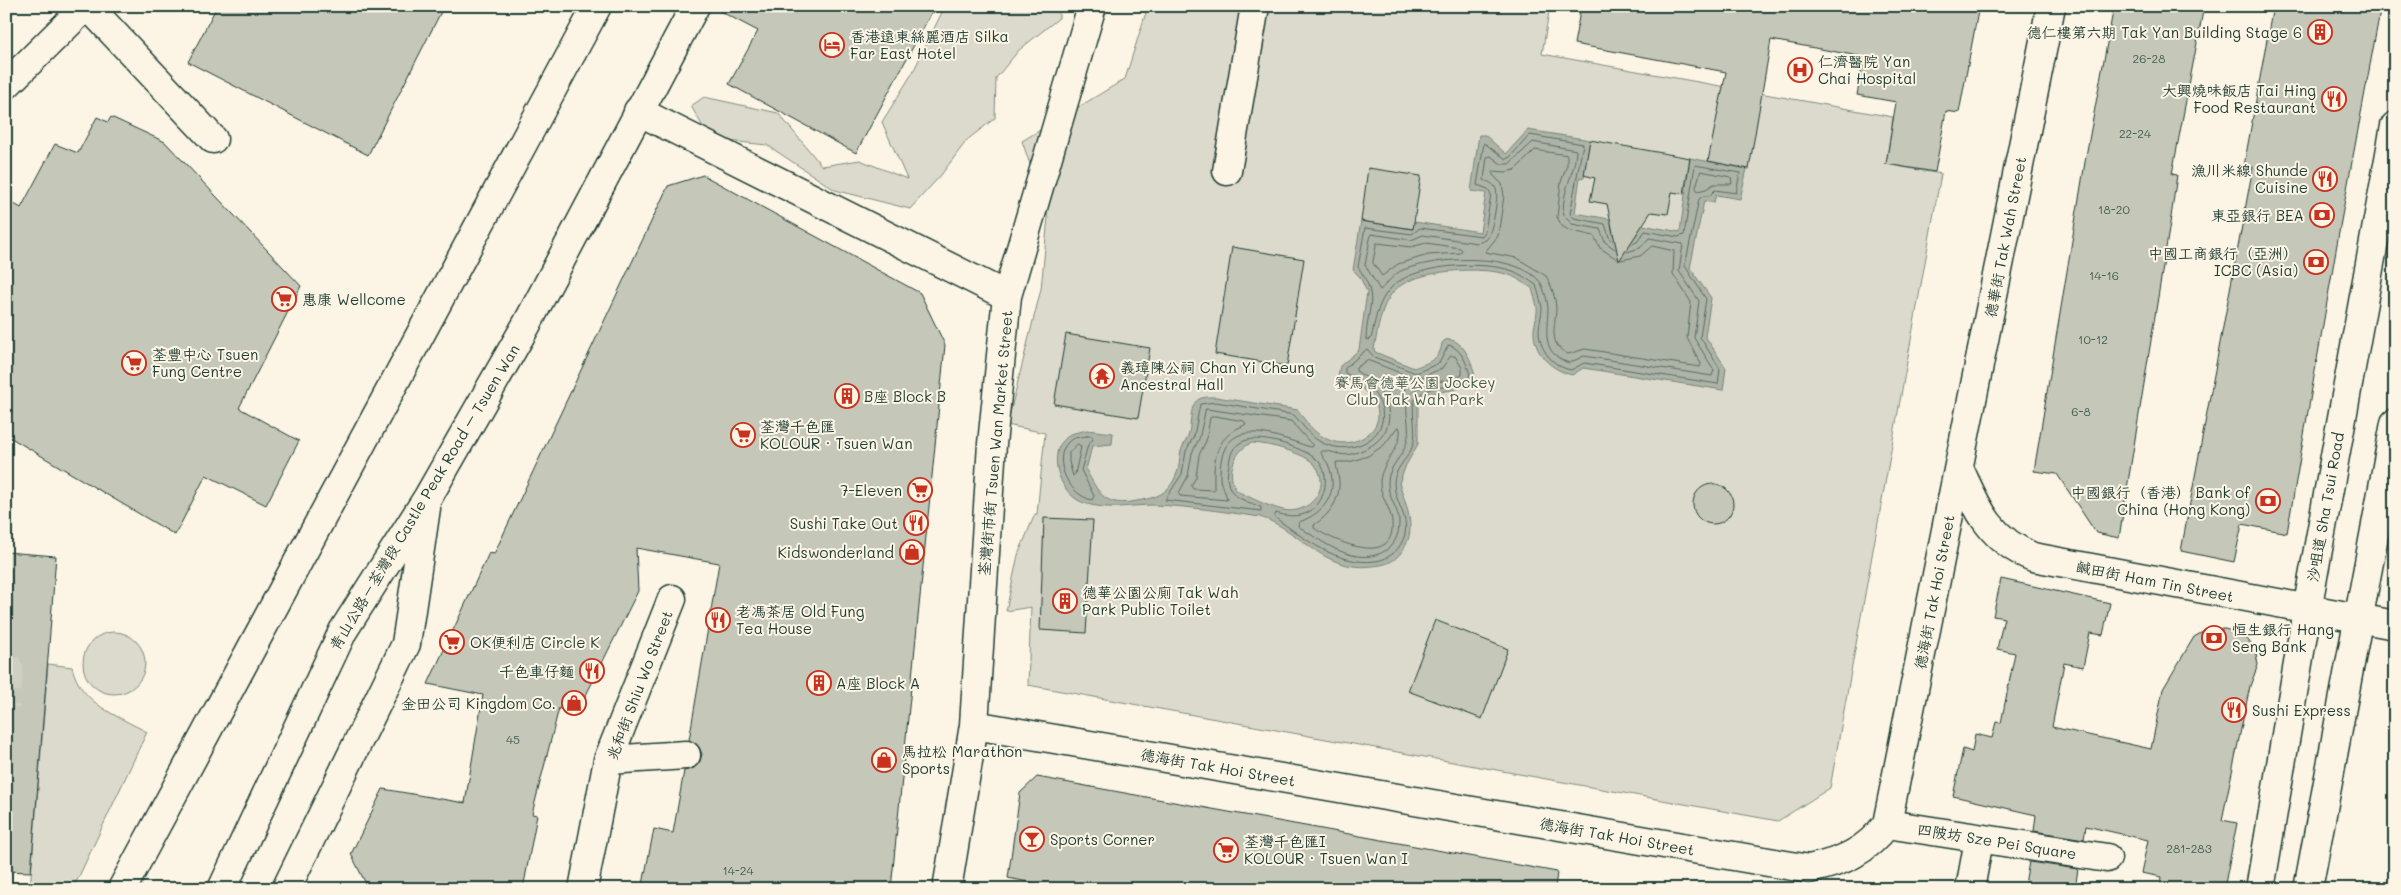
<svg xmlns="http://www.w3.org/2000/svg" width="2401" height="895" viewBox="0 0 2401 895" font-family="Mali,'LXGW WenKai TC',sans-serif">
  <rect width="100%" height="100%" fill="#fcf5e5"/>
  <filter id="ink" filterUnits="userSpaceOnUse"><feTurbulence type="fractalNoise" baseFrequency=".02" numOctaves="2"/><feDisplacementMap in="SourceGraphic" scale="10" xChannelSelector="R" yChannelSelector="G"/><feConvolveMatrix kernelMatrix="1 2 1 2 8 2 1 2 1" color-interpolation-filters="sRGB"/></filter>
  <g filter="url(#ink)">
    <!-- green -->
    <path fill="#dcdacc" stroke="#7e8c80" d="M945,6H1059V18L1019,50L996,78L995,118L967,140L941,175L910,209L835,190L767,145L710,139L691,106L704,97L778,113L822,166L860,160L907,179L882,122L913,72Z
      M1148,6H1550L1542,54L1893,117L1886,164L1941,174L1830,788L1778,821L1028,685L1031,607L1006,611L1018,555L1035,514H1037L1045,433L1007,425L1041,289L1048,217L1022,141L1125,79Z
      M83 663a31 31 0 1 1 62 0a31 31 0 1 1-62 0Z
      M48,664L72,667C81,704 116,715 147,732L73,889H30Z"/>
    <!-- water -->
    <path fill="#aeb3a7" stroke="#758479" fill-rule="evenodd" d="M1528,130L1590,140L1584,178L1580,177L1575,213L1615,220L1611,225L1613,235L1623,241L1634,238L1639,230L1637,224L1680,232L1690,158L1747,169L1740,199L1716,195L1714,202L1704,201L1690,268L1711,298L1705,336L1726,368L1723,390L1583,368L1572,375C1552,370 1536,356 1534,335C1533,326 1538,316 1537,307C1536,301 1533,294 1532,288C1525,284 1518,279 1512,276C1485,265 1414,269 1394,291C1380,306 1378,330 1374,349L1375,352L1414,368C1429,362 1440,360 1442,343L1445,340C1463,336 1474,365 1475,379C1455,397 1435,385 1418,403V444L1406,465L1399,483C1407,508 1420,535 1397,557C1390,564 1382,565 1373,566C1323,573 1300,529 1260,517C1225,512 1189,506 1153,505C1130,505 1107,511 1084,503C1064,496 1052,469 1058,449C1060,443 1066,438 1070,434L1087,430L1113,433L1112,444L1092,446L1086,470C1098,491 1103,506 1131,502C1153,498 1168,497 1177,473C1180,466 1179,458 1181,451C1183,444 1188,439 1189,433C1191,424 1190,410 1195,403C1199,396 1209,397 1216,397L1298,410C1305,421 1313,432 1325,438C1354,455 1398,424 1368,394C1359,385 1349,380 1338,375L1340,366L1359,350L1367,292L1360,277L1353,270L1361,221L1412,229L1414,222L1480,232L1486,193L1471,191L1479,135H1485L1506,154ZM1251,443C1266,443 1306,453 1315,465C1333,488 1308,516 1283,510C1267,506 1251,498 1237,491C1225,475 1234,451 1251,443Z"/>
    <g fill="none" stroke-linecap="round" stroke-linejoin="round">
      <!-- shore -->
      <path stroke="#586c62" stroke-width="1" d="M1701,171L1731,177L1732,184H1714L1706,189L1698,191L1696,188Z
        M1613,241L1609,237L1605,224L1574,218L1570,214L1583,144L1530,135L1510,157L1506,159L1484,143L1477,185L1488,189L1491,194L1485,232L1482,236L1420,228L1412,234L1365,228L1358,267C1380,299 1367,305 1366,340L1371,339C1375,322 1377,304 1389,290C1409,264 1483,260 1513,271C1520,274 1529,280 1536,285C1538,292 1541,301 1542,308C1542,315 1539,323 1539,331C1539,349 1553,367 1571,370L1584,363L1718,384L1720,369L1700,337L1706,299L1685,266L1699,199L1703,196H1709L1715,190L1736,193L1740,173L1695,165L1684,235L1678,237L1645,231L1637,242L1632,244
        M1377,243L1411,247L1426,243L1460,248L1462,250L1460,253L1428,255L1398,264L1382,276L1373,263Z
        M1615,249L1605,242L1600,229L1572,224L1564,216C1560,193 1576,172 1576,150L1533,142L1509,164H1501L1491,156L1487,157L1484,180C1489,182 1494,184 1496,189C1499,197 1492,234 1486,240L1477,243L1423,235L1411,240L1371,234L1365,265L1380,290C1387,284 1393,274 1403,270C1436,257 1517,251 1541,283C1544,290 1548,301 1548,310C1547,333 1541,353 1569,363L1584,356L1712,376L1714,370L1694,338L1699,301L1679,271L1683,244L1649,238L1640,248L1627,252
        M1617,259L1600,248L1594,236L1568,230L1562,226L1557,217L1561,182L1567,165V155L1535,150L1515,170L1506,172L1493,171V175L1502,184L1504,196L1498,236L1485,252L1517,258L1546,276C1551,284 1556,299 1556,309C1555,327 1548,345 1568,354L1585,349L1700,367L1701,364L1687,338L1691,302L1673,274L1674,251L1652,246L1640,256L1621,260
        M1449,345C1461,348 1468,365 1470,376C1454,394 1430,379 1414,401C1411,417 1419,435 1411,450C1406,460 1394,470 1394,483C1394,502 1409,515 1405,534C1401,549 1390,559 1376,561C1337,566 1304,538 1274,517L1276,513C1289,517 1305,518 1315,507C1327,496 1330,470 1316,459C1302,447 1256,432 1240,443C1230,449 1230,459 1228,469C1224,496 1241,499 1261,507V511L1165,500L1182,474L1186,451L1194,436L1200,404L1216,402L1294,415C1303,425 1311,439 1325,444C1359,458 1401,429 1374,393C1367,384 1355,378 1345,373V368L1367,349L1374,357L1416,373L1439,363Z
        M1451,356H1455L1462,368V375C1444,386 1419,376 1407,400C1405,413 1411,429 1407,441C1404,456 1388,466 1388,482C1387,496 1399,509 1399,522C1400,549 1376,561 1352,555C1332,550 1315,537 1298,526L1299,522C1325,513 1340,492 1328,464C1325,459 1321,456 1321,451C1331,450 1341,457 1351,454C1403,441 1398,394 1356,371V368L1367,360L1416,379L1441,369Z
        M1383,375L1406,386L1398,405H1395L1379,379Z
        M1206,409L1291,421L1313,446L1310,447C1271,434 1218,412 1220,479C1221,487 1227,494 1227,500L1180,496L1179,493L1188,476L1192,453L1199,439Z
        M1215,416L1244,421L1246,424C1242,427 1236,428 1232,432C1212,446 1214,469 1214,490L1193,489L1191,486L1196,477L1199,455L1206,441L1210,418Z
        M1398,427L1400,429C1402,448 1382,461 1380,481C1379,495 1391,508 1392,522C1396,569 1333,541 1314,528V525C1329,515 1340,501 1339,482C1339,475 1336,468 1336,462H1349L1368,456L1384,445Z
        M1087,436H1092L1093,439L1088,445L1081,470L1094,496L1092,500C1067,495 1049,454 1072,439C1076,437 1083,437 1087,436Z
        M1078,444L1081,447L1075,474L1073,476L1069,462V453Z"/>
    </g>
    <!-- building -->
    <path fill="#c5c7b9" stroke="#1f3d34" d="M217,6H444L368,155L188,62Z
      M710,6H935L856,153L729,84L758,31Z
      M1581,6H1979L1959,113L1946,111L1935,172L1886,164L1896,102L1857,95L1864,57L1771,40L1749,169L1708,161L1726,72L1574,44Z
      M2114,6H2204L2172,174L2177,175L2171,217L2119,538L2096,533L2057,474L2034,471L2086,156Z
      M2273,6H2381L2341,221L2287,533L2242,524L2234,562L2181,551L2253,167L2244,166Z
      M97,117L108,122L111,117L165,142L301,286L239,408L299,441L266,505L206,475L175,535L6,435V199L21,208L55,144L78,153Z
      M1590,140L1690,158L1684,194L1672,192L1668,214L1651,212L1619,261L1607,204L1590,201L1595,178L1584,175Z
      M1368,168L1421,176L1413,229L1361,221Z
      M703,175L920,293L945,345L891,889H642L654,829L673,833L684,771L694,768L700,761L702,754L699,747L689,740L719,563L636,548L638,591L578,711L559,708L532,814L537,815L523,889H404L365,882L351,854L383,789L465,803L483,695L428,684L489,553L494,554L668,186Z
      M1232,247L1304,259L1287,366L1215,354Z
      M1066,334L1150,348L1138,418L1054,404Z
      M1693 504a20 20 0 1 1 40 0a20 20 0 1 1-40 0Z
      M1044,518L1093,520L1086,633L1040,630Z
      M6,552L56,556L31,872L6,871Z
      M2001,579L2110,603L2103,635L2090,633L2083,667L2064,663L2052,727L2151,749L2163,689L2194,637L2208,629H2225L2244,635L2255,649L2258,665L2250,686L2222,820L2237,823L2224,889H2160L2162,877L2141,873L2148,840L2086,826L2084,839L2034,831L2036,815L1953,796L1963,749L1972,752L1975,734L1992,738L1996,722L2001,723L2015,653L1997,649L2004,618L1993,616Z
      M1435,620L1508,649L1482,719L1408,691Z
      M1037,777L1557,872L1555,889H1064L1008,878L1020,793Z
      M2029,862L2078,869L2075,889H2024Z"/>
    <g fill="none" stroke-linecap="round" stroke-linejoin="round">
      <!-- minor-tunnel -->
      <path stroke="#d0d0c2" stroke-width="28" stroke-dasharray="28 14" stroke-linecap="butt" d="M6,663L9,669L6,707"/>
      <defs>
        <path id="minor" d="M88,6L213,139
          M6,85L86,6
          M638,111L1007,296
          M1227,171L1255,6
          M1959,468C1977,508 1989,539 2033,557L2395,625
          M974,725L1809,869C1842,862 1866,852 1887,824L2051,6
          M608,760L686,755
          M1887,824L2107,858
          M583,889L608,760L672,599
          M947,889L974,725L992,444L1007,296L1092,6
          M1970,889L1979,840"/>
        <path id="major" d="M122,889L597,6
          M222,889L343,631L428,497L527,324L695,6
          M286,889L406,644L426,508
          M2260,889L2307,610L2395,126
          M2308,889L2395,423"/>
      </defs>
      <!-- minor casing -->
      <use href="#minor" stroke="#1f3d34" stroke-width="31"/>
      <!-- major casing -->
      <use href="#major" stroke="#1f3d34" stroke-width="31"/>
      <!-- minor -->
      <use href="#minor" stroke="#fcf5e5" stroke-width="28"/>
      <!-- major -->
      <use href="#major" stroke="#fcf5e5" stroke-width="28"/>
    </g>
  </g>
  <!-- icons -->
  <defs>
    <symbol id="building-ring" viewBox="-11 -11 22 22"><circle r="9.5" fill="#fcf5e5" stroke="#c8321e" stroke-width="1.5"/><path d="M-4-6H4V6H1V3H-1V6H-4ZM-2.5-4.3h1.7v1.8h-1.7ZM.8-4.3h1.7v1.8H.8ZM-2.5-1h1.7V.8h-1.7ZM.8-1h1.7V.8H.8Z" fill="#c8321e"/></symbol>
    <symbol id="hotel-ring" viewBox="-11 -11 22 22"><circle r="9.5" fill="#fcf5e5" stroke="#c8321e" stroke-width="1.5"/><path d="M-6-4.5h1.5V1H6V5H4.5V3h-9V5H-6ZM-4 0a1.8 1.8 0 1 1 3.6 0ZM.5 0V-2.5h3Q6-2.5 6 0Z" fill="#c8321e"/></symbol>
    <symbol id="hospital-ring" viewBox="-11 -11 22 22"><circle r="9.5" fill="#fcf5e5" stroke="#c8321e" stroke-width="1.5"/><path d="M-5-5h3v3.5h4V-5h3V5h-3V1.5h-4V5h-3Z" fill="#c8321e"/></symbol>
    <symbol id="restaurant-ring" viewBox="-11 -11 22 22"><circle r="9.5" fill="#fcf5e5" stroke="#c8321e" stroke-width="1.5"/><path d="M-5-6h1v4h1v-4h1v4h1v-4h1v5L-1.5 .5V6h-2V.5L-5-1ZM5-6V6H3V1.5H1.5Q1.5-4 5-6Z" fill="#c8321e"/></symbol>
    <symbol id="bank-ring" viewBox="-11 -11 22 22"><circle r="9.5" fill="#fcf5e5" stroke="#c8321e" stroke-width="1.5"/><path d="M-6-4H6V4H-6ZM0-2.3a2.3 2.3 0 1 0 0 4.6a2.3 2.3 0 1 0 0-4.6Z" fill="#c8321e"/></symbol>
    <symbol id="supermarket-ring" viewBox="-11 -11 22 22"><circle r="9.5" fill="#fcf5e5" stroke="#c8321e" stroke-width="1.5"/><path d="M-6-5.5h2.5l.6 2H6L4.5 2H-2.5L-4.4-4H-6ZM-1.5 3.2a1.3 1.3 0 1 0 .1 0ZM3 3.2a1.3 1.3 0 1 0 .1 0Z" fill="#c8321e"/></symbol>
    <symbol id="temple-ring" viewBox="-11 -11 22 22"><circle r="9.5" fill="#fcf5e5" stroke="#c8321e" stroke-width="1.5"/><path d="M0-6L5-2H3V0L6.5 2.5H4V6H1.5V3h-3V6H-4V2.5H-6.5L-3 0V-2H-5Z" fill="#c8321e"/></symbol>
    <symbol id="shop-ring" viewBox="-11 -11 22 22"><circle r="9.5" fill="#fcf5e5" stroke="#c8321e" stroke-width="1.5"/><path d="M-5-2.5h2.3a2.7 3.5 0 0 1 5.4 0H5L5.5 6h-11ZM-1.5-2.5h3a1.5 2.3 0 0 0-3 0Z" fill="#c8321e"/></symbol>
    <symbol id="bar-ring" viewBox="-11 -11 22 22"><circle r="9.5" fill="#fcf5e5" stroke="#c8321e" stroke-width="1.5"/><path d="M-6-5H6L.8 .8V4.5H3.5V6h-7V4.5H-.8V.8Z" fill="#c8321e"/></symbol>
  </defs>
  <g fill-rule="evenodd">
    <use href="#building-ring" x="2306" y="18" width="28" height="28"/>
    <use href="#hotel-ring" x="818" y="31" width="28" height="28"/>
    <use href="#hospital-ring" x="1786" y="56" width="28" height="28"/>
    <use href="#restaurant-ring" x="2320" y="85" width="28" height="28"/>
    <use href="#restaurant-ring" x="2311" y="165" width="28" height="28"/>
    <use href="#bank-ring" x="2308" y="201" width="28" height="28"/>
    <use href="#bank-ring" x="2302" y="248" width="28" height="28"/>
    <use href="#supermarket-ring" x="270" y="285" width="28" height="28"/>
    <use href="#supermarket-ring" x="120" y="349" width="28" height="28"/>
    <use href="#temple-ring" x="1088" y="362" width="28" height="28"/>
    <use href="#building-ring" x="833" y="382" width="28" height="28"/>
    <use href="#supermarket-ring" x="729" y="421" width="28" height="28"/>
    <use href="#supermarket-ring" x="906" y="476" width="28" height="28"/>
    <use href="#bank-ring" x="2254" y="487" width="28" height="28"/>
    <use href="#restaurant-ring" x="902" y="509" width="28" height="28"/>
    <use href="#shop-ring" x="898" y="538" width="28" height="28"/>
    <use href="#building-ring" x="1051" y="587" width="28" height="28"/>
    <use href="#restaurant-ring" x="704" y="606" width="28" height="28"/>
    <use href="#bank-ring" x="2200" y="624" width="28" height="28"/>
    <use href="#supermarket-ring" x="438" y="628" width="28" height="28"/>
    <use href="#restaurant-ring" x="578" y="657" width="28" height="28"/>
    <use href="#building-ring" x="805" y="669" width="28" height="28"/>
    <use href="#shop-ring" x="560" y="689" width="28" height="28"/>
    <use href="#restaurant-ring" x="2220" y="696" width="28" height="28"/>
    <use href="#shop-ring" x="870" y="746" width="28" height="28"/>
    <use href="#bar-ring" x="1018" y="825" width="28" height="28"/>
    <use href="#supermarket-ring" x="1212" y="836" width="28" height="28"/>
  </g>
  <g text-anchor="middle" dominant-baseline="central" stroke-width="4" stroke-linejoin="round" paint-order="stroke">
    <!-- number labels -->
    <g font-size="12" fill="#486055">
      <text x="2149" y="58">26-28</text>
      <text x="2135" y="133">22-24</text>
      <text x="2114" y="209">18-20</text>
      <text x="2104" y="275">14-16</text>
      <text x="2093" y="339">10-12</text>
      <text x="2081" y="411">6-8</text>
      <text x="513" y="739">45</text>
      <text x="2189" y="848">281-283</text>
      <text x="738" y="870">14-24</text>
    </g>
    <!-- poi labels -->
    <g font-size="15" fill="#1f3d34" stroke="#fcf5e5" text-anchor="start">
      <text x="2302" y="32" text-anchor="end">德仁樓第六期 Tak Yan Building Stage 6</text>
      <text x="850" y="36">香港遠東絲麗酒店 Silka<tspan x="850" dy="17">Far East Hotel</tspan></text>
      <text x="1818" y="61">仁濟醫院 Yan<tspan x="1818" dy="17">Chai Hospital</tspan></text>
      <text x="2316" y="90" text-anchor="end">大興燒味飯店 Tai Hing<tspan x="2316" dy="17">Food Restaurant</tspan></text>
      <text x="2308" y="170" text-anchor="end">漁川米線 Shunde<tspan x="2308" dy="17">Cuisine</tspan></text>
      <text x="2304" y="215" text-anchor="end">東亞銀行 BEA</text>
      <text x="2298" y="253" text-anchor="end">中國工商銀行（亞洲）<tspan x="2298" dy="17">ICBC (Asia)</tspan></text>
      <text x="302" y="299">惠康 Wellcome</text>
      <text x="152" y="354">荃豐中心 Tsuen<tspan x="152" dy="17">Fung Centre</tspan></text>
      <text x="1120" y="367">義璋陳公祠 Chan Yi Cheung<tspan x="1120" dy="17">Ancestral Hall</tspan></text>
      <text x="864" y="396">B座 Block B</text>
      <text x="760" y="426">荃灣千色匯<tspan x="760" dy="17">KOLOUR‧Tsuen Wan</tspan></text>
      <text x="902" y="490" text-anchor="end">7-Eleven</text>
      <text x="2250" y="492" text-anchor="end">中國銀行（香港） Bank of<tspan x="2250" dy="17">China (Hong Kong)</tspan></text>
      <text x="898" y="523" text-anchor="end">Sushi Take Out</text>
      <text x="894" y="552" text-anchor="end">Kidswonderland</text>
      <text x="1082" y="592">德華公園公廁 Tak Wah<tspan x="1082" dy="17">Park Public Toilet</tspan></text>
      <text x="736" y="611">老馮茶居 Old Fung<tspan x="736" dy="17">Tea House</tspan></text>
      <text x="2232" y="629">恒生銀行 Hang<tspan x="2232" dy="17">Seng Bank</tspan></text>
      <text x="470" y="642">OK便利店 Circle K</text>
      <text x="574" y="671" text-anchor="end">千色車仔麵</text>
      <text x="836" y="683">A座 Block A</text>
      <text x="556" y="703" text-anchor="end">金田公司 Kingdom Co.</text>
      <text x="2252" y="710">Sushi Express</text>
      <text x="902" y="751">馬拉松 Marathon<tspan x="902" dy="17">Sports</tspan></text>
      <text x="1050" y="839">Sports Corner</text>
      <text x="1244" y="841">荃灣千色匯I<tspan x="1244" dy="17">KOLOUR‧Tsuen Wan I</tspan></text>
    </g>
    <!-- street labels -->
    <g font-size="15" fill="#1f3d34" stroke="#fcf5e5">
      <text transform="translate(2005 237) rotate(-79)">德華街 Tak Wah Street</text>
      <text transform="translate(995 443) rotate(-85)">荃灣街市街 Tsuen Wan Market Street</text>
      <text transform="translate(424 497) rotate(-59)">青山公路－荃灣段 Castle Peak Road – Tsuen Wan</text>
      <text transform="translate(2325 507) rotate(-80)">沙咀道 Sha Tsui Road</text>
      <text transform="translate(2155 581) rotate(11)">鹹田街 Ham Tin Street</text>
      <text transform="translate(1934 592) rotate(-79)">德海街 Tak Hoi Street</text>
      <text transform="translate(639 685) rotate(-69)">兆和街 Shiu Wo Street</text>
      <text transform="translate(1218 767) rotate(10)">德海街 Tak Hoi Street</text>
      <text transform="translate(1617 836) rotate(10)">德海街 Tak Hoi Street</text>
      <text transform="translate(1997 841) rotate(9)">四陂坊 Sze Pei Square</text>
    </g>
    <!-- park labels -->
    <g font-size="15" fill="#455c52" stroke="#fcf5e5">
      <text x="1415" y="382">賽馬會德華公園 Jockey<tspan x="1415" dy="17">Club Tak Wah Park</tspan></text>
    </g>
  </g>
  <!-- margin -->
  <rect width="2401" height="895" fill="none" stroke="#fcf5e5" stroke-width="25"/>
  <rect x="12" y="12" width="2376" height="870" fill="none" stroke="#1f3d34" stroke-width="2" filter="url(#ink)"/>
</svg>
